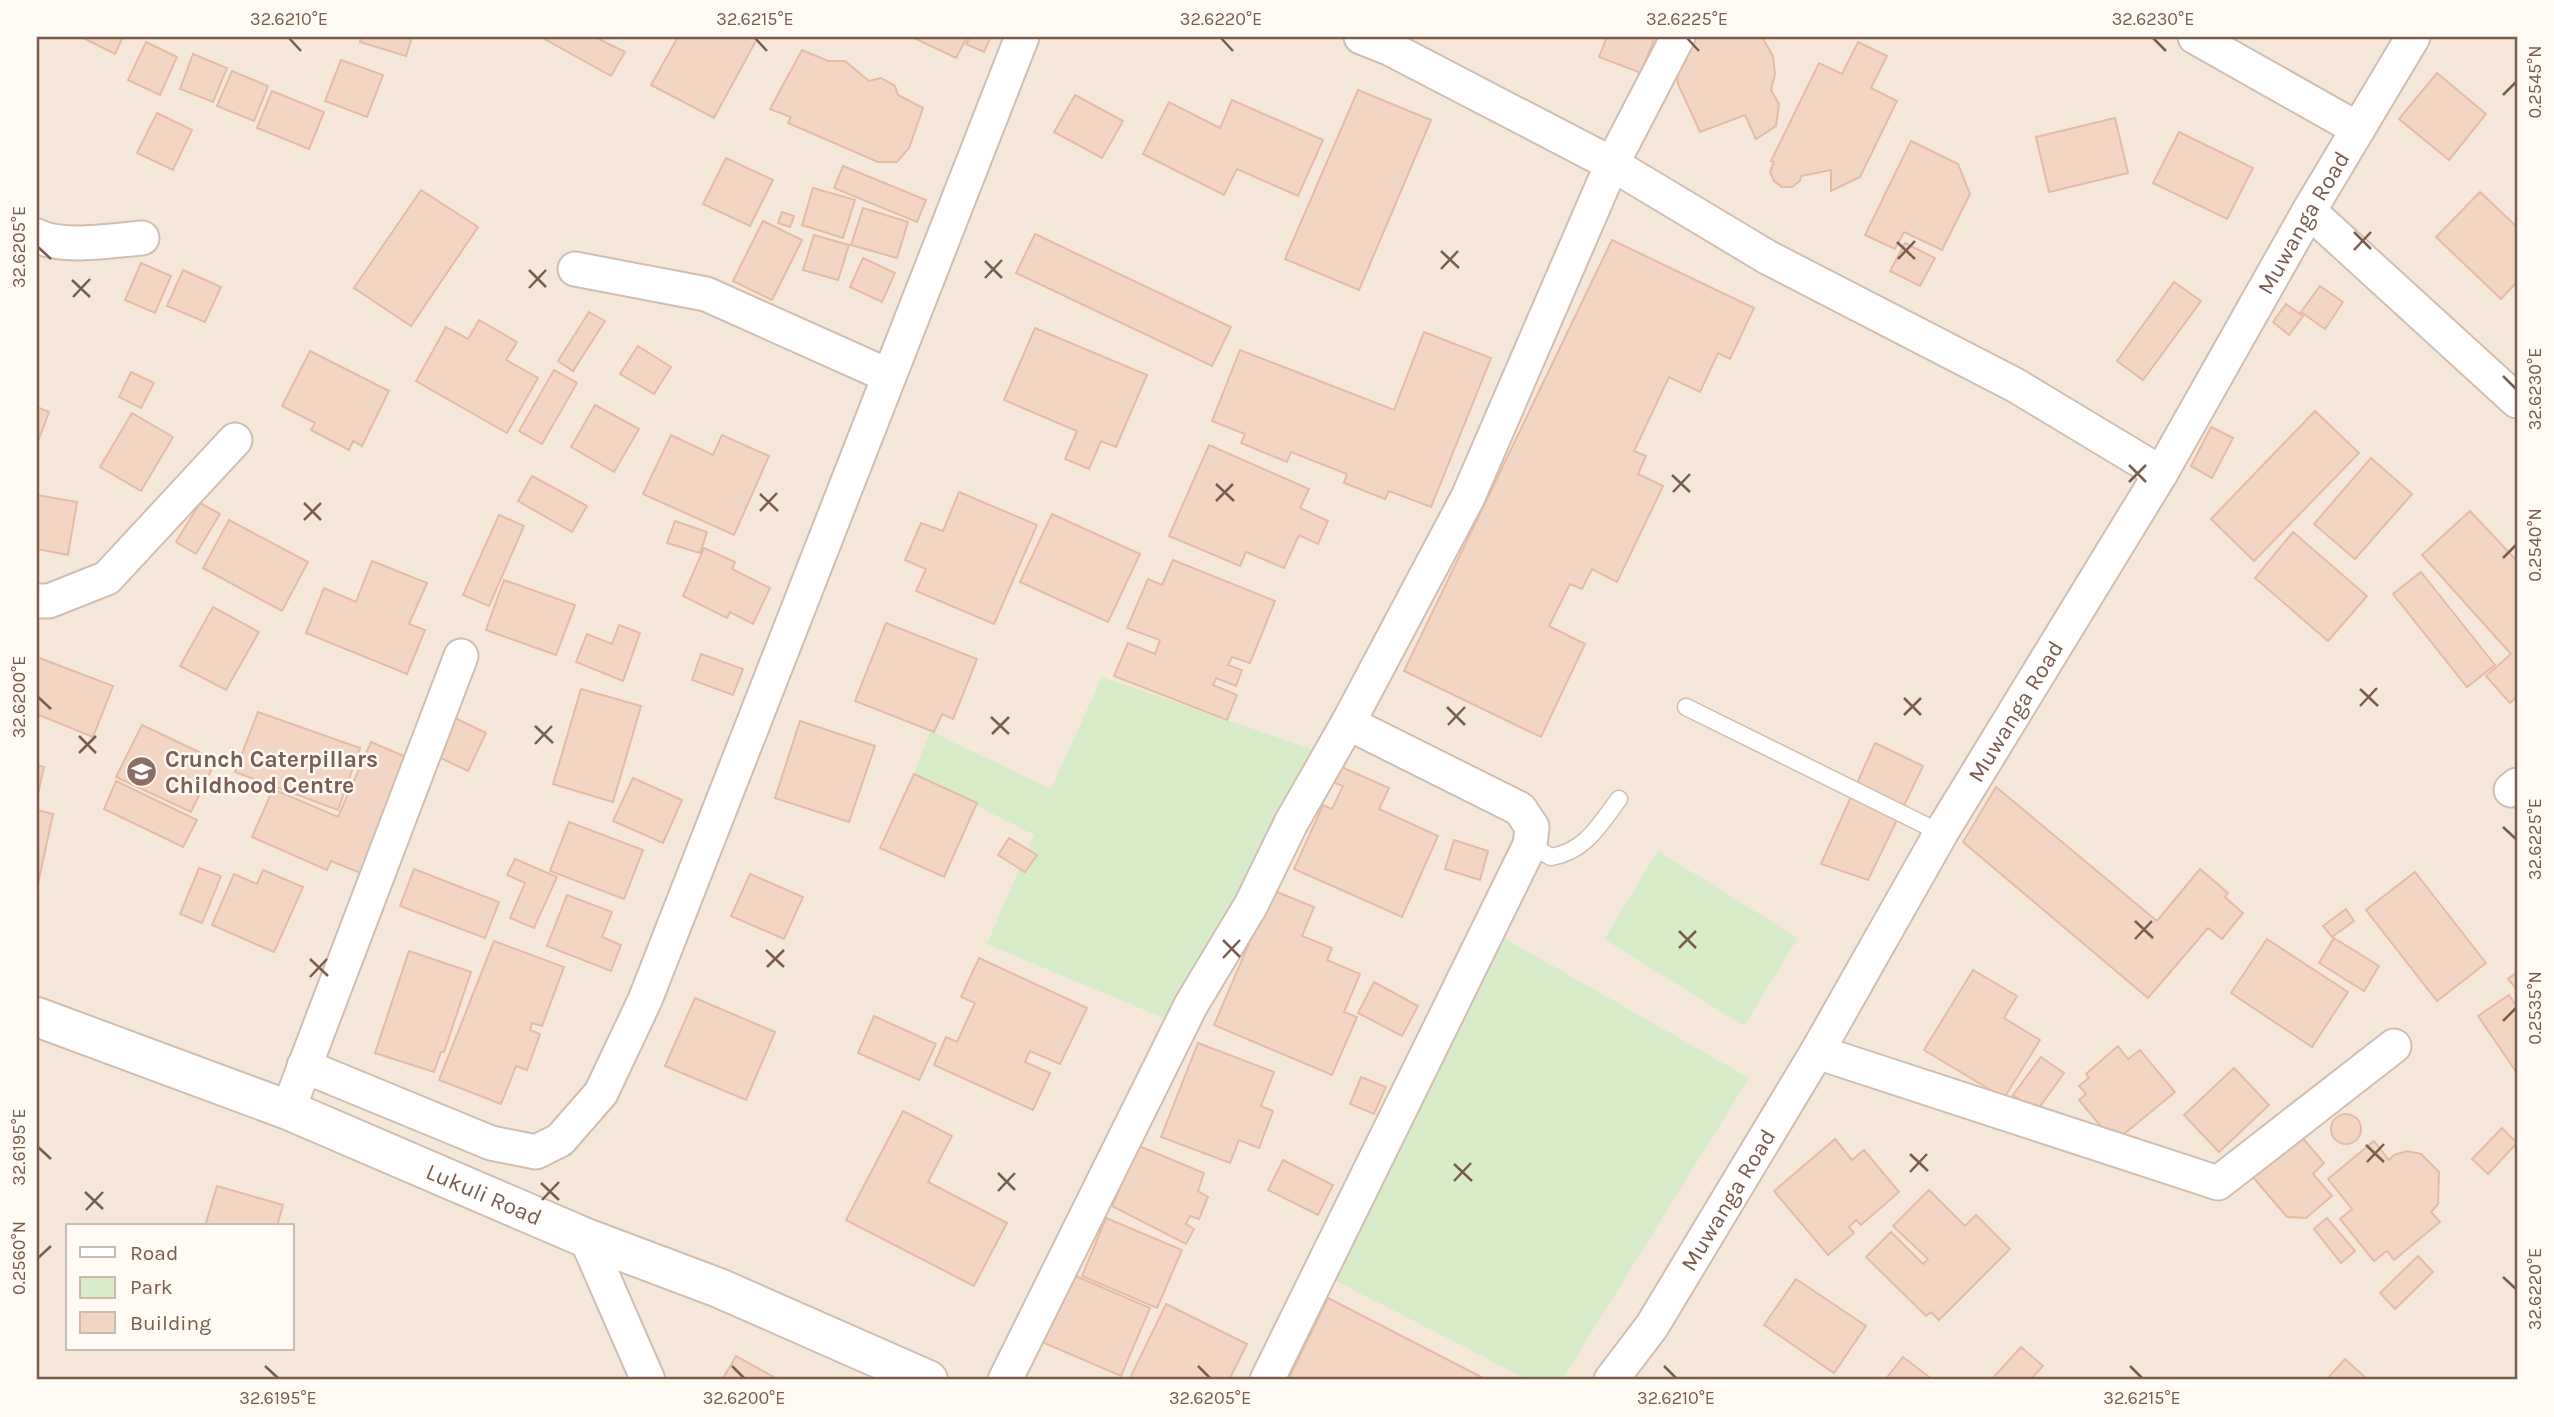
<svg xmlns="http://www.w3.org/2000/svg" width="2554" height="1417" viewBox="0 0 2554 1417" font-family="Karla,sans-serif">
  <rect width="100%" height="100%" fill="#fdf6ec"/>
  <!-- residential -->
  <path fill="#f5e8da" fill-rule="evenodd" d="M37,37H2517V1380H37ZM68,1226H292V1349H68Z"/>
  <!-- green -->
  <path fill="#d8ecc9" d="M1102,677L1329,755L1173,1022L987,944L1034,835L914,774L930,731L1051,789Z
    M1658,851L1798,938L1744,1026L1604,939Z
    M1502,937L1749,1078L1562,1380H1529L1336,1281Z"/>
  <!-- building -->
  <path fill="#f3d5c3" stroke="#e6bba3" stroke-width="2" d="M81,37H123L115,54Z
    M361,37H412L406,56L360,42Z
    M541,37H595L625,52L611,76Z
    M678,37H758L714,118L651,85Z
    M912,37H967L956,58Z
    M970,37H991L984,52L966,44Z
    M1607,37H1655L1641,73L1599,57Z
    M1689,37H1762L1773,56L1775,74L1771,90L1779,104L1776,126L1756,139L1745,115L1700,132L1678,84L1676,67Z
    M146,42L177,57L160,95L128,80Z
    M1858,42L1887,56L1871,88L1897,101L1860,177L1831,191V170L1801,176L1800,181L1792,187H1782L1774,181L1770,172L1774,162L1771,161L1819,63L1842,74Z
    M802,50L828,61H845L869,81L881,78L895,86L898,95L923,108L909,148L897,162H878L788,123L791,117L770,109Z
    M193,54L227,68L213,102L180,89Z
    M341,60L383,75L367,117L325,101Z
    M232,71L268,86L254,121L217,106Z
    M2437,73L2486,114L2449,160L2399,119Z
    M1358,90L1431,120L1359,290L1285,259Z
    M272,91L324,112L309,149L257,128Z
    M1075,95L1123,121L1102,158L1054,132Z
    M1232,100L1323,140L1298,196L1237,169L1224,195L1143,154L1169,102L1220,128Z
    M157,113L192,130L173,170L137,153Z
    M2115,118L2128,173L2049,192L2036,137Z
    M2179,132L2253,168L2227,219L2153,183Z
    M1911,141L1958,164L1970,194L1942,250L1904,232L1895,249L1865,235Z
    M726,158L773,180L750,226L703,204Z
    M843,166L926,200L917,222L834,188Z
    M813,188L855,200L843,238L802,225Z
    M421,190L478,227L411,326L354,288Z
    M2480,192L2517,227V282L2501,299L2436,237Z
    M863,208L908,222L897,258L851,245Z
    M782,212L794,216L790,227L778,223Z
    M763,221L802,240L772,300L733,281Z
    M1035,234L1231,327L1212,366L1016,273Z
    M814,235L849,245L838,280L803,270Z
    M1612,240L1754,308L1730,359L1718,353L1700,392L1669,377L1634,451L1646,456L1638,474L1663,486L1617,582L1592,569L1582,589L1570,584L1549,626L1585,644L1541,737L1404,671Z
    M1905,243L1935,258L1920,286L1890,271Z
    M863,258L895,273L882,302L850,287Z
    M141,263L171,276L155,313L125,300Z
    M183,270L221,287L205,322L167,306Z
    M2174,282L2201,301L2143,380L2117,361Z
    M2320,286L2343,302L2325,329L2301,312Z
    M2286,304L2303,316L2289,335L2273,322Z
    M589,312L605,321L573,371L558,361Z
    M479,320L517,342L506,360L538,378L507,433L416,381L446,327L468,339Z
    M1035,328L1147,375L1116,447L1101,441L1089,469L1065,459L1077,431L1004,400Z
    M1424,332L1491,358L1431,507L1389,491L1385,499L1344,483L1347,474L1291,452L1287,462L1241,443L1245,434L1212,421L1240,350L1394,410Z
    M638,346L671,367L654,394L620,374Z
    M310,351L389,391L362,446L353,441L349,450L311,430L315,423L282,406Z
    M554,370L577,383L542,444L519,431Z
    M131,372L154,383L141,408L119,397Z
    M595,405L639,429L614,472L571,447Z
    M37,407L49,412L37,444Z
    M2315,411L2359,453L2254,561L2211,519Z
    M132,413L173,437L141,491L100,467Z
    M2211,427L2233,438L2212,478L2191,466Z
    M671,435L713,455L722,435L769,456L734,535L643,494Z
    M1209,445L1309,489L1300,508L1328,521L1318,544L1299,535L1284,568L1246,552L1240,566L1169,536Z
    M2371,458L2412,494L2355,559L2314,524Z
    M532,476L587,506L572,532L518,501Z
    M959,492L1037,525L994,624L916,591L926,569L905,560L921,523L943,531Z
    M37,495L77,502L68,555L37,549Z
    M200,503L220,514L196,554L176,542Z
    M2470,511L2517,561V696L2510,703L2486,676L2511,654L2422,555Z
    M1052,514L1140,554L1108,622L1020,582Z
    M499,515L524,526L489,606L463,595Z
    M229,520L308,562L282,611L203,568Z
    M675,521L707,532L700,553L667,543Z
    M2293,532L2367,596L2328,641L2255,578Z
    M704,548L735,562L732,569L770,588L753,624L730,612L727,618L683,596Z
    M1173,560L1275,601L1250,663L1232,657L1228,665L1242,670L1236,686L1216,678L1213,685L1237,695L1227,720L1114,676L1128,643L1155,654L1160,640L1127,628L1148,579L1162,585Z
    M372,561L427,583L409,624L425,630L407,674L306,633L324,588L356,602Z
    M2421,572L2495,665L2467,687L2393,594Z
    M504,580L575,605L556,655L486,630Z
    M213,607L259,632L226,690L180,666Z
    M886,623L977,659L953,719L942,714L934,732L855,701Z
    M619,625L640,633L623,681L576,662L587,634L612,644Z
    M701,654L743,669L733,695L692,680Z
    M37,657L113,686L93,737L39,715L37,720Z
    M581,689L641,706L613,802L553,784Z
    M258,712L360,748L338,810L235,772Z
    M447,714L486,733L468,771L428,752Z
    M800,721L875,746L849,822L775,798Z
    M142,725L216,760L191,812L116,777Z
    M371,742L413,760L363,874L331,861L327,870L252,837L273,789L338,817Z
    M1875,743L1923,766L1868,880L1821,864Z
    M37,765L44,767L37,798Z
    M1337,765L1389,788L1379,809L1438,836L1402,917L1294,869L1323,805L1332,809L1343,786L1329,781Z
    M914,774L977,803L944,877L880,848Z
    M633,778L682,800L663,843L613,821Z
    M116,781L197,820L183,847L104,809Z
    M1996,787L2157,921L2200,869L2228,893L2225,897L2243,913L2222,939L2208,928L2148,998L1963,842Z
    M37,810L53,814L38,884H37Z
    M569,822L643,850L624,899L550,871Z
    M1009,838L1037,855L1025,872L998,855Z
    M1454,840L1488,851L1480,880L1445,869Z
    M515,859L557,877L534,928L510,918L525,883L507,875Z
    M199,868L221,876L202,923L180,914Z
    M414,869L499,902L485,938L400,906Z
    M263,870L303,887L274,952L212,925L234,874L257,884Z
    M2415,872L2486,963L2437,1001L2366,910Z
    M750,874L803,897L784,939L731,916Z
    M1272,890L1314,907L1302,936L1332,948L1327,960L1360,974L1344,1012L1357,1017L1332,1075L1214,1025Z
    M567,895L612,912L602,937L621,945L611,971L547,946Z
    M2346,909L2354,921L2332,937L2323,926Z
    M2334,938L2379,966L2364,991L2319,963Z
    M2267,939L2348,992L2312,1047L2231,993Z
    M494,941L564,967L542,1026L532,1023L530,1030L540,1034L527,1070L516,1066L501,1104L439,1080Z
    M409,951L471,972L444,1052H441L434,1072L375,1053Z
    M979,958L1087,1008L1060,1064L1030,1051L1025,1062L1050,1073L1033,1110L934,1065L946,1037L957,1042L975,1003L961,997Z
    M1973,970L2017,996L2004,1018L2040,1040L2004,1098L1924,1050Z
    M2517,972V990L2508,979Z
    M1374,982L1418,1006L1402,1036L1358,1013Z
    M2509,995L2517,1007V1073L2478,1016Z
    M695,998L775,1032L746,1100L665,1066Z
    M874,1016L936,1044L919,1080L858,1053Z
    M1198,1043L1274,1072L1261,1106L1273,1111L1259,1148L1239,1140L1230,1163L1161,1137Z
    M2118,1046L2128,1059L2140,1050L2175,1092L2114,1142L2079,1100L2086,1094L2079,1086L2089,1078L2086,1074Z
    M2041,1057L2064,1073L2036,1112L2013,1095Z
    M2234,1068L2269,1105L2219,1152L2184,1115Z
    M1361,1077L1386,1087L1374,1114L1350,1104Z
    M903,1111L952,1136L928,1182L1007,1223L974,1286L846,1220Z
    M2331 1129a15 15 0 1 1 30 0a15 15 0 1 1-30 0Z
    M2502,1128L2517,1143L2488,1174L2472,1159Z
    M2300,1135L2324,1163L2313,1174L2332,1196L2306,1218L2287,1217L2252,1176Z
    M1835,1139L1852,1160L1864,1150L1899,1192L1861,1225L1856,1220L1849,1227L1854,1233L1828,1255L1774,1191Z
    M2374,1141L2389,1160L2394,1155L2407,1151L2421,1154L2439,1172L2438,1204L2431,1212L2440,1222L2394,1260L2387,1251L2374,1261L2340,1219L2352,1209L2328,1179Z
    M1139,1146L1204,1173L1198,1191L1208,1197L1199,1219L1190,1216L1186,1224L1194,1229L1186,1244L1112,1206Z
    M1283,1160L1333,1185L1318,1215L1268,1190Z
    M217,1186L283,1205L277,1226H205Z
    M1929,1190L1965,1226L1976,1215L2010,1249L1939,1320L1931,1312L1926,1316L1866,1257L1891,1232L1923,1264L1928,1259L1893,1226Z
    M1106,1218L1182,1250L1157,1308L1082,1276Z
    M2327,1218L2355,1251L2341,1263L2314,1229Z
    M2418,1256L2433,1272L2395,1309L2380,1293Z
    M1071,1274L1150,1308L1121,1376L1042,1342Z
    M1796,1279L1866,1326L1834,1373L1764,1325Z
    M1328,1298L1487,1380H1288Z
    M1166,1304L1247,1344L1229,1380H1129Z
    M2021,1347L2043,1366L2030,1380H1991Z
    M736,1356L779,1380H722Z
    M1903,1357L1933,1380H1885Z
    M2345,1359L2368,1380H2326Z"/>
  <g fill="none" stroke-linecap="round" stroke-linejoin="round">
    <defs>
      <path id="service" d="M1686,707L1941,833
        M1530,845L1551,857C1586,851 1599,825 1619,799"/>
      <g id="minor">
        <path d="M1678,37L1612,164L1767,257L2015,385L2161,473"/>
        <path d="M2195,37L2358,129"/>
        <path d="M2309,211L2517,401"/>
        <path d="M37,236C63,249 113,240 142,238"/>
        <path d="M575,269L706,294L889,376"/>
        <path d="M37,601H49L107,578L235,440"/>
        <path d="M2511,790L2517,785"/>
        <path d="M1817,1052L2218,1183L2394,1046"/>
        <path d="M304,1066L491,1143L536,1152L560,1140L601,1093L645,1000L1022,37"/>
        <path d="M288,1110L461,656"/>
        <path d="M586,1238L648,1380"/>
        <path d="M1005,1380L1191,1005L1251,905L1291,823L1348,723L1468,497L1612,164L1391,49L1361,37"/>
        <path d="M1267,1380L1530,845L1532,827L1520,809L1348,723"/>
        <path id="s1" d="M1611,1380L1652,1326L1817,1052L1941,833L2161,473L2309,211L2413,37"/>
      </g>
      <g id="tertiary">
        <path id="s2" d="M37,1017L288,1110L586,1238L719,1288L928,1380"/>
      </g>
    </defs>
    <!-- service casing -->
    <use href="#service" stroke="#d1beb0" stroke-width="19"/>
    <!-- minor casing -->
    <use href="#minor" stroke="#d1beb0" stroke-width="37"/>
    <!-- tertiary casing -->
    <use href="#tertiary" stroke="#d1beb0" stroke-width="42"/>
    <!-- service -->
    <use href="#service" stroke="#fff" stroke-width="16"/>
    <!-- minor -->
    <use href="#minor" stroke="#fff" stroke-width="33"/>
    <!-- tertiary -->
    <use href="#tertiary" stroke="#fff" stroke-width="38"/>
  </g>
  <!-- ticks -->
  <path fill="none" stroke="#7a5c4d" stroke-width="2.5" d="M289,38L301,51M755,38L767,51M1221,38L1233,51M1687,38L1699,51M2153,38L2166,51M2503,95L2516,82M2354,232L2371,249M1897,242L1915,259M38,247L51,259M2354,250L2371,232M1441,251L1459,268M1898,259L1915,241M985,261L1002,278M1441,269L1458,251M529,270L546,287M985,278L1002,260M72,280L90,297M529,288L546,270M73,297L90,279M2503,376L2516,389M2129,465L2146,482M1672,475L1690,492M2129,482L2146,465M1216,484L1234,501M1673,492L1690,474M760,494L778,511M1216,501L1233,484M304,503L321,520M760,511L777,493M304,520L321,503M2503,558L2516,545M2360,689L2378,706M38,697L51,709M1904,698L1921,715M2360,706L2377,688M1447,707L1465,725M1904,715L1921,698M991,717L1009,734M1448,725L1465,707M535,726L553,743M992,734L1009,717M79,736L96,753M535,744L552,726M79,753L96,736M2503,827L2516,839M2135,921L2153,938M1679,931L1696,948M2135,939L2152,921M1223,940L1240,957M1679,948L1696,931M766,950L784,967M1223,958L1240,940M310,959L328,976M767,967L784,950M310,977L327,959M2503,1021L2516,1008M2366,1145L2384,1162M38,1147L51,1159M1910,1154L1928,1171M2367,1162L2384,1144M1454,1164L1472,1181M1910,1172L1927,1154M998,1173L1015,1190M1454,1181L1471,1163M541,1183L559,1200M998,1191L1015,1173M85,1192L103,1209M542,1200L559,1182M86,1210L103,1192M38,1258L51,1246M2503,1277L2516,1289M265,1366L278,1378M732,1366L744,1378M1198,1366L1210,1378M1664,1366L1676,1378M2130,1366L2142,1378"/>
  <!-- icons -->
  <defs>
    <symbol id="school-disc" viewBox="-11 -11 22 22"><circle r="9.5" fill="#8d6e63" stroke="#fffaf3"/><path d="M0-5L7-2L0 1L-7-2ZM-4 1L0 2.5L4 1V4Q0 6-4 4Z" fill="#fff"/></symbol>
  </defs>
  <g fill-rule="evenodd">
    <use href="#school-disc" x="124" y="754" width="35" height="35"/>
  </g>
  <g text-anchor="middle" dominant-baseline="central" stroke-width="5" stroke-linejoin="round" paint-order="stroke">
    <!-- street labels -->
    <g font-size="23" fill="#7a5c4d" stroke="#fffaf3">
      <text stroke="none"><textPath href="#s1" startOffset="1349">Muwanga Road</textPath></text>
      <text stroke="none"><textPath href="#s1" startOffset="782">Muwanga Road</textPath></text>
      <text stroke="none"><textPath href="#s2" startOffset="481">Lukuli Road</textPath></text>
      <text stroke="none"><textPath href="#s1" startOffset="215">Muwanga Road</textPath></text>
    </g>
    <!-- education labels -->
    <g font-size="23" font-weight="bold" fill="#785e54" stroke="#fffaf3" text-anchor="start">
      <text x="165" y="759">Crunch Caterpillars<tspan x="165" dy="26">Childhood Centre</tspan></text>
    </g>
  </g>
  <!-- border -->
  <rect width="2554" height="1417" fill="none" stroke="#fffaf3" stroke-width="77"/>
  <!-- legend -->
  <rect x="66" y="1224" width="228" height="126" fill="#fffaf3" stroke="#cabbb1" stroke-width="2"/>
  <rect x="80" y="1247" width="35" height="10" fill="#ffffff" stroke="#cabbb1" stroke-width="2"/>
  <text x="130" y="1260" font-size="21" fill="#7a5c4d">Road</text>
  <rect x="80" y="1277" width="35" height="21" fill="#d8ecc9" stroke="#cabbb1" stroke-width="2"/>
  <text x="130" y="1294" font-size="21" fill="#7a5c4d">Park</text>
  <rect x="80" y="1312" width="35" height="21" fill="#f3d5c3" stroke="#cabbb1" stroke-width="2"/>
  <text x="130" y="1330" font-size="21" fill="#7a5c4d">Building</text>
  <rect x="38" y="38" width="2478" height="1340" fill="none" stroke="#7a5c4d" stroke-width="2.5"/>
  <g font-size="18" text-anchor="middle" fill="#7a5c4d">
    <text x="289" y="25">32.6210°E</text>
    <text x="755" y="25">32.6215°E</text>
    <text x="1221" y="25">32.6220°E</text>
    <text x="1687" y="25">32.6225°E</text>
    <text x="2153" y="25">32.6230°E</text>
    <text transform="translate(2535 82) rotate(-90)" y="6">0.2545°N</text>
    <text transform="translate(19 247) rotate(-90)" y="6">32.6205°E</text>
    <text transform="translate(2535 389) rotate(-90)" y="6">32.6230°E</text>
    <text transform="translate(2535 545) rotate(-90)" y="6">0.2540°N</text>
    <text transform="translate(19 697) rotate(-90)" y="6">32.6200°E</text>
    <text transform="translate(2535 839) rotate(-90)" y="6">32.6225°E</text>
    <text transform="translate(2535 1008) rotate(-90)" y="6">0.2535°N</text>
    <text transform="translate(19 1147) rotate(-90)" y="6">32.6195°E</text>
    <text transform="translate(19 1258) rotate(-90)" y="6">0.2560°N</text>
    <text transform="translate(2535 1289) rotate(-90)" y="6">32.6220°E</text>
    <text x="278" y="1404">32.6195°E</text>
    <text x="744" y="1404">32.6200°E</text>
    <text x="1210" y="1404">32.6205°E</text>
    <text x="1676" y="1404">32.6210°E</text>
    <text x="2142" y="1404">32.6215°E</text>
  </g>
</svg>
